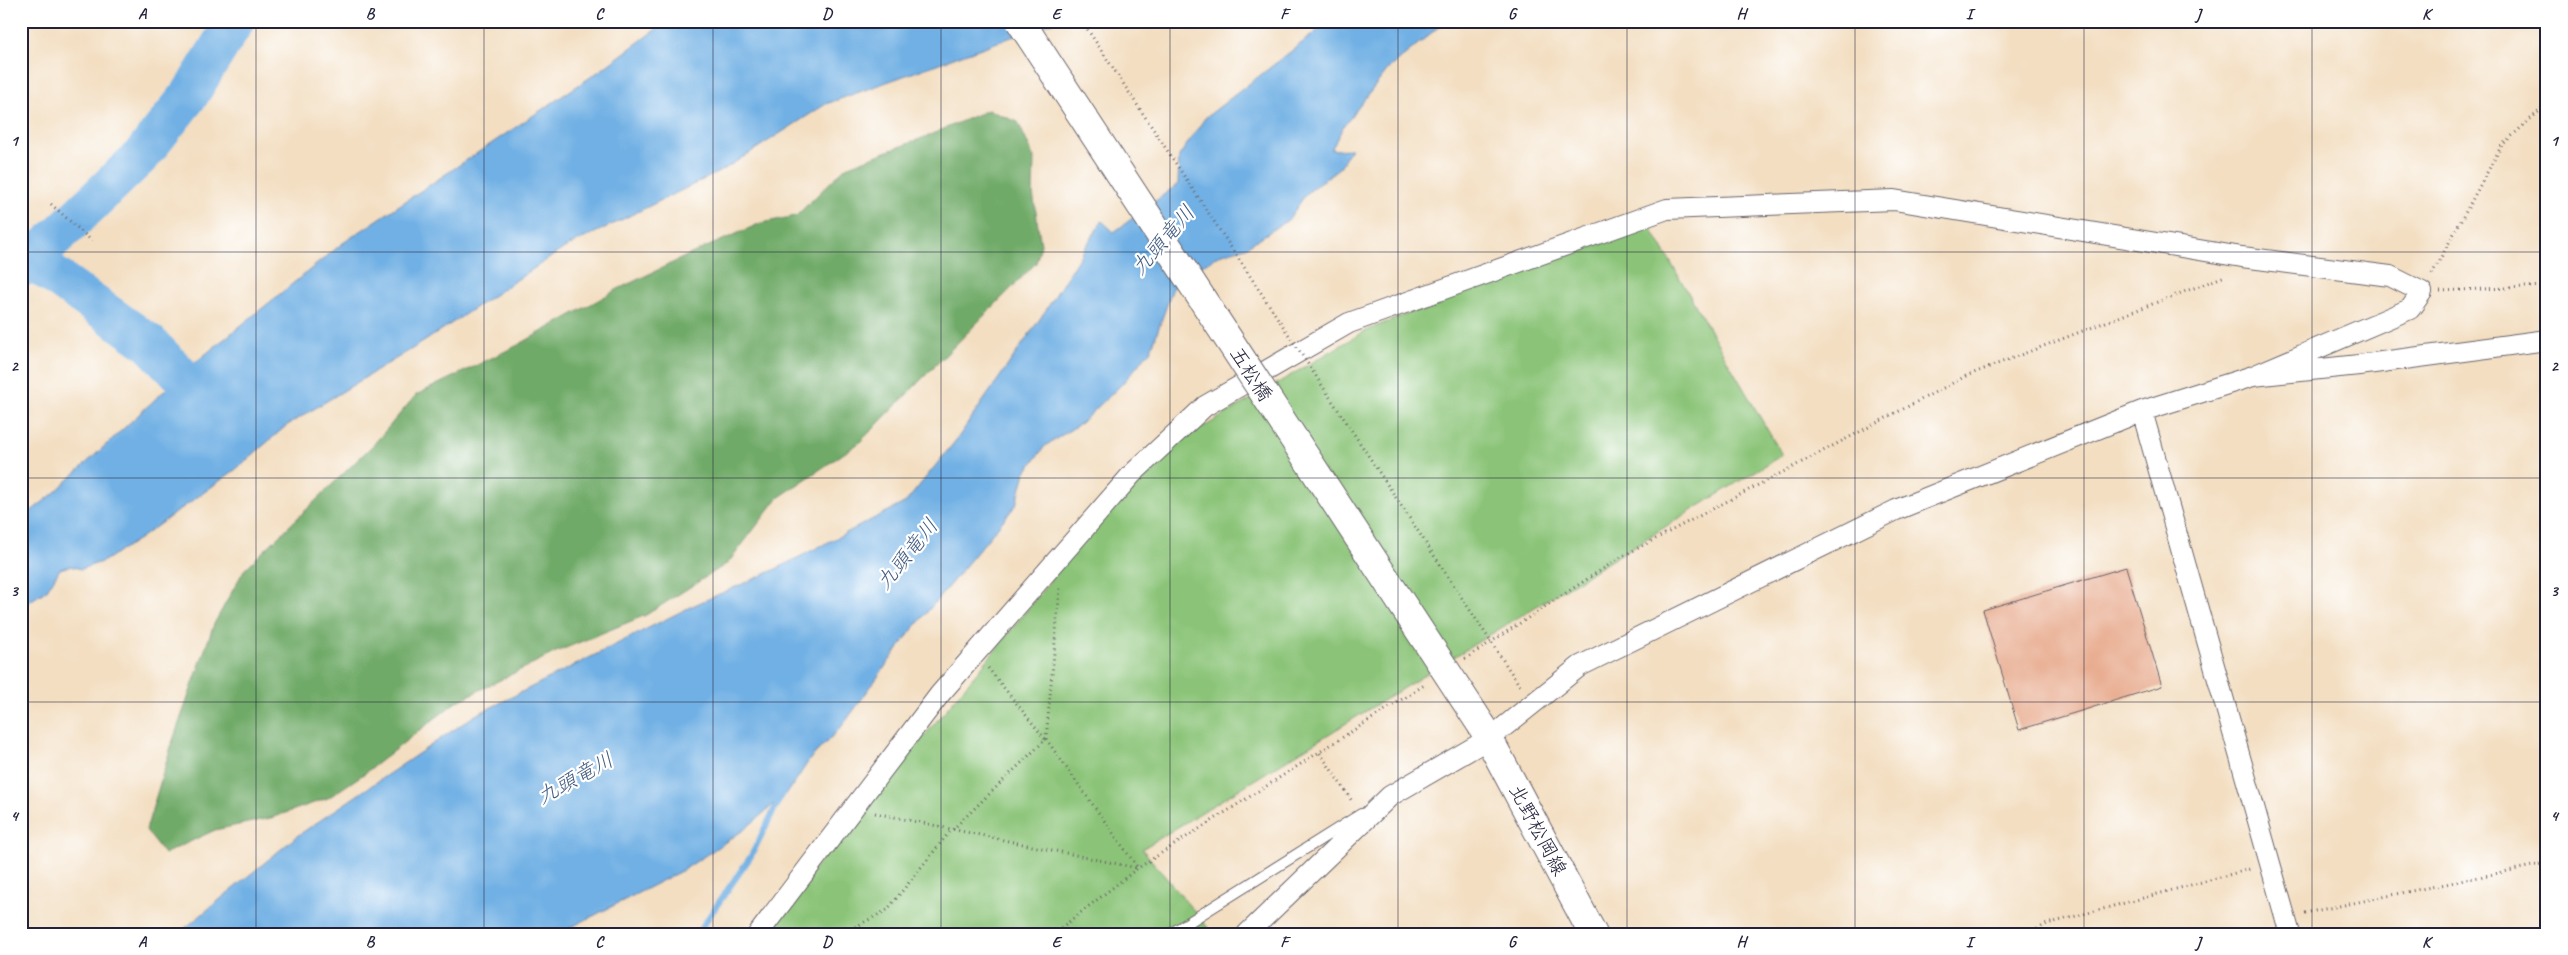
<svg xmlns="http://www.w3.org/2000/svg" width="2568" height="955" viewBox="0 0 2568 955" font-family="Caveat,'Klee One',sans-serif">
  <rect width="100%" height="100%" fill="#fff"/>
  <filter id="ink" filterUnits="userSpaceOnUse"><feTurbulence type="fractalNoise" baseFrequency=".02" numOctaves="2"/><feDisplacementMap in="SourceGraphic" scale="10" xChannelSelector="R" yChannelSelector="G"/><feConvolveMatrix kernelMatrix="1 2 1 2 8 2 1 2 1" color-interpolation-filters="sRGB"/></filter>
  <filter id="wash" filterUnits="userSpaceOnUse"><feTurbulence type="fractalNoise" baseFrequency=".0096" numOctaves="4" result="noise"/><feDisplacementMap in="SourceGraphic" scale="20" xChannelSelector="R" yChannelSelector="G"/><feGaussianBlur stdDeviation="1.12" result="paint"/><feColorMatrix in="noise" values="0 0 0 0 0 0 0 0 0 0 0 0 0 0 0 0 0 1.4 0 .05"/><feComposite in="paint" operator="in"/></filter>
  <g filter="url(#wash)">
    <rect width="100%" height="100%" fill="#f3dec1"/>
    <!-- green -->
    <path fill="#8bc478" stroke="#56735a" d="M1645,218L1782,455L1142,849L1209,929L1203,934H760L984,664L1145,462L1365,331Z"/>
    <!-- forest -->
    <path fill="#70aa68" stroke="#496652" d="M988,110L1018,122L1034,158L1033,193L1041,245L1036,263L859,443L778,498L728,563L646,615L556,652L456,702L365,773L328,798L271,818L215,830L164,854L146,830L172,743L214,624L244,570L374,444L416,395L518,345L618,289L691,254L761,223L796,216L846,167L925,137Z"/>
    <!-- water -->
    <path fill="#71b0e4" stroke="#4a6990" d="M667,21H876L881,30L920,21H1056L826,104L723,170L566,247L425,341L286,426L235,470L139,539L104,561L81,569L70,566L60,569L47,590L21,607V519L53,494L192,365L343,243L601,70Z
      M1330,21H1448L1441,25L1389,68L1343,127L1331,150L1351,149L1340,167L1306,194L1288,220L1246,247L1219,255L1175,282L1151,350L1122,384L1081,423L1045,446L1025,473L1016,505L908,635L843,725L810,759L789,791L745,829L685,869L558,934H178L297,836L474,716L690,607L774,570L906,502L957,439L1046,310L1102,221L1114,232L1178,184L1179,156L1205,118Z"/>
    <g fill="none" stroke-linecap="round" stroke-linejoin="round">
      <!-- stream -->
      <path stroke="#71b0e4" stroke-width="6" d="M697,934L751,856L783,792"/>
      <!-- river -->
      <path stroke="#71b0e4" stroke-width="39" d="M32,260L149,343L199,394L226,388
        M21,268L32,260L142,155L190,94L235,21"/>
    </g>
    <g id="blocks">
      <!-- building -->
      <path fill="#e8ac8f" d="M2126,567L2162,686L2019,730L1983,610Z"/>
    </g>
  </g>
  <g filter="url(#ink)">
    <use href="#blocks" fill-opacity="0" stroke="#6b646a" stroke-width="1"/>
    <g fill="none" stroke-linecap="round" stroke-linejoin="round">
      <defs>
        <path id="service" d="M1170,934L1361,814"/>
        <path id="minor" d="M2142,411L2290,934
          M758,934L940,694L1132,474L1205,406L1349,323L1667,209L1894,200L2242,257L2390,276L2422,292L2410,309L2253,376
          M1247,934L1390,796L1490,738L1580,666L1896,510L2142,411L2253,376L2359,365L2547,340"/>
        <path id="secondary" d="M1482,726L1593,934"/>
      </defs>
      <!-- service casing -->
      <use href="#service" stroke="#6b646a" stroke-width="12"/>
      <!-- minor casing -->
      <use href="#minor" stroke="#6b646a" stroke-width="22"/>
      <!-- secondary casing -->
      <use href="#secondary" stroke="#6b646a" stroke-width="30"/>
      <!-- path -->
      <path stroke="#6b646a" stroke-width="3" stroke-dasharray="1 4" stroke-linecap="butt" d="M51,204L92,241
        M2432,274L2502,145L2547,104
        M2440,291L2547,286
        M1465,659L1621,557L1966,376L2225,276
        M988,668L1045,739
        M1046,739L1060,588
        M1320,753L1352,801
        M875,813L1137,868
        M2305,913L2547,863
        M842,934L887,910L947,835L1046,739L1138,868
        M1053,934L1138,868L1426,684
        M2028,934L2047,924L2250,869"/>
      <!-- service -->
      <use href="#service" stroke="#fff" stroke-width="10"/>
      <!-- minor -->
      <use href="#minor" stroke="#fff" stroke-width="20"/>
      <!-- secondary -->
      <use href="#secondary" stroke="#fff" stroke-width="28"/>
      <defs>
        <path id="secondary-bridge" d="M1020,21L1482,726"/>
      </defs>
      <!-- secondary-bridge casing -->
      <use href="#secondary-bridge" stroke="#6b646a" stroke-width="30" stroke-linecap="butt"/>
      <!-- path-bridge -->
      <path stroke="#6b646a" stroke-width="3" stroke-dasharray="1 4" stroke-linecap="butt" d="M1082,21L1520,686"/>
      <!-- secondary-bridge -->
      <use href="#secondary-bridge" stroke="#fff" stroke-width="28"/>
    </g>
  </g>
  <!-- grid -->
  <path fill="none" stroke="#22223b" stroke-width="1" stroke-opacity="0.55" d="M256,21V934M484,21V934M713,21V934M941,21V934M1170,21V934M1398,21V934M1627,21V934M1855,21V934M2084,21V934M2312,21V934M21,252H2547M21,478H2547M21,702H2547"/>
  <g text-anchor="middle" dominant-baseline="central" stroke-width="4.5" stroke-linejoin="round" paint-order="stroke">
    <!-- street labels -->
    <g font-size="20" fill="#22223b" stroke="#fff">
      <text transform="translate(1251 374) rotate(57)">五松橋</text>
      <text transform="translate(1538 830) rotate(62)">北野松岡線</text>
    </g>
    <!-- water labels -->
    <g font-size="21" font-style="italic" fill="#425b7f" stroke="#fff">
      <text transform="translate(1163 240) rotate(-49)">九頭竜川</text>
      <text transform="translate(907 554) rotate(-51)">九頭竜川</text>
      <text transform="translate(575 778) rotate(-29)">九頭竜川</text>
    </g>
  </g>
  <!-- margin -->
  <rect width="2568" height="955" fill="none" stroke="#fff" stroke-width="55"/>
  <rect x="28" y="28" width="2512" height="900" fill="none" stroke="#22223b" stroke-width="2"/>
  <g font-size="16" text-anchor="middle" font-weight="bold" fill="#22223b">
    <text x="142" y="19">A</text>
    <text x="370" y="19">B</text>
    <text x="599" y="19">C</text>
    <text x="827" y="19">D</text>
    <text x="1056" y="19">E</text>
    <text x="1284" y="19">F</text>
    <text x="1512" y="19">G</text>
    <text x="1741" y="19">H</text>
    <text x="1969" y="19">I</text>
    <text x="2198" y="19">J</text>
    <text x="2426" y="19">K</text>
    <text x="14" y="146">1</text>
    <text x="2554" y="146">1</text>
    <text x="14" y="371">2</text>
    <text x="2554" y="371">2</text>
    <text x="14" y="596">3</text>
    <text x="2554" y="596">3</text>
    <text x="14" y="821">4</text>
    <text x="2554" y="821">4</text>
    <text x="142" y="947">A</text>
    <text x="370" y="947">B</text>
    <text x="599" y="947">C</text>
    <text x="827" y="947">D</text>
    <text x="1056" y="947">E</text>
    <text x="1284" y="947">F</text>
    <text x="1512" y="947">G</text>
    <text x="1741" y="947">H</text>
    <text x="1969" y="947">I</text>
    <text x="2198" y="947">J</text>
    <text x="2426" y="947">K</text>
  </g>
</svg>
